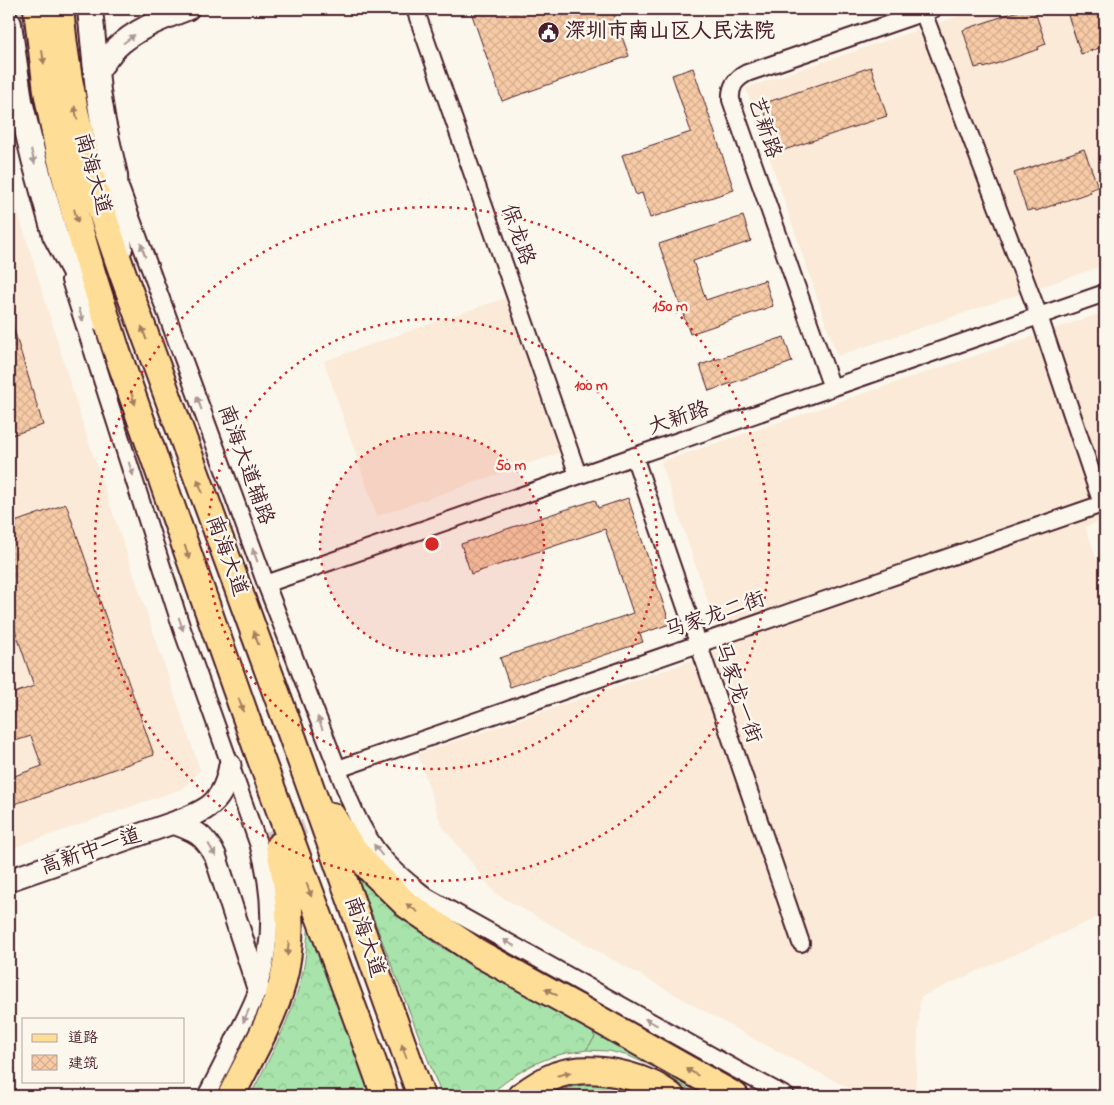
<svg xmlns="http://www.w3.org/2000/svg" width="1114" height="1105" viewBox="0 0 1114 1105" font-family="'Indie Flower','LXGW WenKai TC',sans-serif">
  <defs>
    <pattern id="forest-crowns" width="20" height="18" patternUnits="userSpaceOnUse" patternTransform="scale(1.25)"><rect width="20" height="18" fill="#a7e3aa"/><path d="M2 6a3 3 0 1 1 6 0M12 15a3 3 0 1 1 6 0" fill="none" stroke="#91c292"/></pattern>
    <pattern id="building-cross-hatch" width="8" height="8" patternUnits="userSpaceOnUse" patternTransform="scale(1.25)"><rect width="8" height="8" fill="#f7cba6"/><path d="M0 0l8 8M0 8l8-8" fill="none" stroke="#d5ae8f"/></pattern>
  </defs>
  <rect width="100%" height="100%" fill="#fbf7ec"/>
  <filter id="ink" filterUnits="userSpaceOnUse"><feTurbulence type="fractalNoise" baseFrequency=".02" numOctaves="2"/><feDisplacementMap in="SourceGraphic" scale="10" xChannelSelector="R" yChannelSelector="G"/><feConvolveMatrix kernelMatrix="1 2 1 2 8 2 1 2 1" color-interpolation-filters="sRGB"/></filter>
  <g filter="url(#ink)">
    <!-- built -->
    <path fill="#faead7" d="M980,9H1105V265L837,356L746,88Z
      M9,183L83,425L200,770L184,788L9,849Z
      M505,298L559,453L377,516L324,361Z
      M1105,312V519L1085,527L1105,582V914L920,997L915,1096H864L756,1040L496,894L441,824L418,754L724,650L661,462Z"/>
    <!-- green -->
    <path fill="#a7e3aa" stroke="#78816a" d="M590,1029L693,1086L698,1096L656,1068L629,1056L609,1051L586,1050L595,1037Z"/>
    <!-- forest -->
    <path fill="url(#forest-crowns)" stroke="#78816a" d="M356,873L394,910L439,946L590,1029L595,1037L586,1050C578,1052 570,1052 562,1054C534,1061 510,1077 488,1096H442Z
      M309,923L373,1096H250C270,1058 291,1019 302,976C306,959 307,940 309,923Z
      M586,1084L621,1087L642,1096H546L552,1092Z"/>
    <!-- building -->
    <path fill="url(#building-cross-hatch)" stroke="#4a1f2b" d="M470,9H612L629,56L502,101Z
      M1024,9H1034L1046,44L1038,47L1039,49L984,68L983,66L975,68L963,30Z
      M1066,9H1105V46L1081,54Z
      M871,67L887,116L778,152L762,104Z
      M693,68L734,190L650,218L642,193L636,195L622,155L691,132L672,75Z
      M1084,149L1098,187L1090,190L1091,192L1036,211L1035,209L1027,211L1014,173Z
      M743,216L751,241L693,261L706,300L765,280L773,306L690,334L659,244Z
      M9,323H12L43,425L9,436Z
      M784,337L792,362L709,391L700,365Z
      M628,498L670,624L640,634L643,642L510,687L500,658L633,613L605,529L471,574L461,544L595,500L598,508Z
      M66,504L154,755L9,806V778L42,766L31,736L15,741L9,722V695L34,686L9,612V524Z"/>
    <g fill="none" stroke-linecap="round" stroke-linejoin="round">
      <!-- minor-tunnel -->
      <path stroke="#d8ccc5" stroke-width="16" stroke-dasharray="16 8" stroke-linecap="butt" d="M267,840L331,817"/>
      <!-- tertiary-tunnel -->
      <path stroke="#d8ccc5" stroke-width="21" stroke-dasharray="21 11" stroke-linecap="butt" d="M9,16L34,9
        M9,36L96,9"/>
      <defs>
        <path id="minor" d="M415,9L578,475
          M923,12L1039,316L1102,504
          M121,190L266,584L350,801C360,825 375,851 394,869C404,879 416,888 427,897L739,1071L786,1096
          M70,280L182,629L258,843C272,891 274,938 259,986C253,1004 244,1021 235,1038C226,1058 216,1077 206,1096
          M832,388L731,100C730,87 735,79 747,73L933,9
          M634,456L801,943
          M266,584L1105,293
          M338,769L1105,503"/>
        <path id="tertiary" d="M96,74C102,66 108,57 115,49C135,29 162,19 188,9
          M173,823C196,831 203,834 215,855L258,988
          M9,880L173,823C207,811 224,803 230,765"/>
        <path id="secondary" d="M90,9L98,91L103,122L115,175L117,222L120,248
          M9,24L20,101L34,159L55,235L99,318"/>
        <path id="primary" d="M37,9L47,91L58,148L75,214L93,276L117,352L256,746L370,1054L385,1096
          M60,9C64,53 71,98 82,142C92,188 109,233 124,277L291,733L421,1096
          M332,816L350,845L371,870L407,905L478,953L607,1024L735,1096
          M231,1096C248,1061 272,1022 282,984C294,940 290,890 279,846
          M521,1096C532,1088 544,1080 557,1075C586,1065 624,1072 651,1084C658,1087 665,1092 671,1096"/>
      </defs>
      <!-- minor casing -->
      <use href="#minor" stroke="#4a1f2b" stroke-width="20"/>
      <!-- tertiary casing -->
      <use href="#tertiary" stroke="#4a1f2b" stroke-width="25"/>
      <!-- secondary casing -->
      <use href="#secondary" stroke="#4a1f2b" stroke-width="28"/>
      <!-- primary casing -->
      <use href="#primary" stroke="#4a1f2b" stroke-width="30"/>
      <!-- minor -->
      <use href="#minor" stroke="#fbf7ec" stroke-width="16"/>
      <!-- tertiary -->
      <use href="#tertiary" stroke="#fbf7ec" stroke-width="21"/>
      <!-- secondary -->
      <use href="#secondary" stroke="#fbf7ec" stroke-width="24"/>
      <!-- primary -->
      <use href="#primary" stroke="#fedd96" stroke-width="26"/>
    </g>
    <!-- one-way arrows -->
    <defs><path id="oneway-solid" d="M-6-.8H1V-3.2L6.5 0L1 3.2V.8H-6Z" transform="scale(1.25)"/></defs>
    <g fill="#ab9695">
      <use href="#oneway-solid" transform="translate(129 39) rotate(-37)"/>
      <use href="#oneway-solid" transform="translate(33 157) rotate(76)"/>
      <use href="#oneway-solid" transform="translate(143 250) rotate(-110)"/>
      <use href="#oneway-solid" transform="translate(81 315) rotate(72)"/>
      <use href="#oneway-solid" transform="translate(199 403) rotate(-110)"/>
      <use href="#oneway-solid" transform="translate(131 469) rotate(72)"/>
      <use href="#oneway-solid" transform="translate(255 555) rotate(-110)"/>
      <use href="#oneway-solid" transform="translate(181 624) rotate(72)"/>
      <use href="#oneway-solid" transform="translate(320 723) rotate(-111)"/>
      <use href="#oneway-solid" transform="translate(212 850) rotate(60)"/>
      <use href="#oneway-solid" transform="translate(378 850) rotate(-127)"/>
      <use href="#oneway-solid" transform="translate(509 943) rotate(-151)"/>
      <use href="#oneway-solid" transform="translate(246 1016) rotate(114)"/>
      <use href="#oneway-solid" transform="translate(651 1022) rotate(-151)"/>
    </g>
    <g fill="#a47e60">
      <use href="#oneway-solid" transform="translate(43 57) rotate(82)"/>
      <use href="#oneway-solid" transform="translate(76 113) rotate(-101)"/>
      <use href="#oneway-solid" transform="translate(76 216) rotate(75)"/>
      <use href="#oneway-solid" transform="translate(144 333) rotate(-110)"/>
      <use href="#oneway-solid" transform="translate(133 398) rotate(71)"/>
      <use href="#oneway-solid" transform="translate(200 486) rotate(-110)"/>
      <use href="#oneway-solid" transform="translate(187 552) rotate(71)"/>
      <use href="#oneway-solid" transform="translate(256 638) rotate(-110)"/>
      <use href="#oneway-solid" transform="translate(241 705) rotate(70)"/>
      <use href="#oneway-solid" transform="translate(309 890) rotate(70)"/>
      <use href="#oneway-solid" transform="translate(412 908) rotate(-145)"/>
      <use href="#oneway-solid" transform="translate(288 949) rotate(96)"/>
      <use href="#oneway-solid" transform="translate(551 992) rotate(-151)"/>
      <use href="#oneway-solid" transform="translate(404 1051) rotate(-110)"/>
      <use href="#oneway-solid" transform="translate(692 1072) rotate(-150)"/>
      <use href="#oneway-solid" transform="translate(564 1074) rotate(-13)"/>
    </g>
  </g>
  <!-- distance rings -->
  <circle cx="432" cy="544" r="112" fill="#d62828" fill-opacity=".12"/>
  <g fill="none" stroke="#d62828" stroke-width="2.5" stroke-dasharray="2.5 5">
    <circle cx="432" cy="544" r="112"/>
    <circle cx="432" cy="544" r="225"/>
    <circle cx="432" cy="544" r="337"/>
  </g>
  <!-- icons -->
  <defs>
    <symbol id="civic-disc" viewBox="-11 -11 22 22"><circle r="9.5" fill="#4a1f2b" stroke="#fbf7ec"/><path d="M-.6-6.5H3V-4.5H.6V-3L4-1V1h2V6H-6V1h2V-1L-.6-3ZM-1.2 2.5V6h2.4V2.5Z" fill="#fff"/></symbol>
  </defs>
  <g fill-rule="evenodd">
    <use href="#civic-disc" x="536" y="20" width="25" height="25"/>
  </g>
  <g text-anchor="middle" dominant-baseline="central" stroke-width="5" stroke-linejoin="round" paint-order="stroke">
    <!-- poi labels -->
    <g font-size="21" font-weight="bold" fill="#4a1f2b" stroke="#fbf7ec" text-anchor="start">
      <text x="565" y="32">深圳市南山区人民法院</text>
    </g>
    <!-- street labels -->
    <g font-size="21" fill="#4a1f2b" stroke="#fbf7ec">
      <text transform="translate(764 128) rotate(72)">艺新路</text>
      <text transform="translate(92 174) rotate(74)">南海大道</text>
      <text transform="translate(517 235) rotate(71)">保龙路</text>
      <text transform="translate(679 419) rotate(-19)">大新路</text>
      <text transform="translate(245 465) rotate(70)">南海大道辅路</text>
      <text transform="translate(226 556) rotate(70)">南海大道</text>
      <text transform="translate(715 616) rotate(-19)">马家龙二街</text>
      <text transform="translate(737 693) rotate(71)">马家龙一街</text>
      <text transform="translate(91 852) rotate(-19)">高新中一道</text>
      <text transform="translate(364 937) rotate(71)">南海大道</text>
    </g>
  </g>
  <circle cx="432" cy="544" r="8" fill="#d62828" stroke="#fbf7ec" stroke-width="2.5"/>
  <g font-size="15" text-anchor="middle" font-weight="bold" fill="#d62828" stroke="#fbf7ec" stroke-width="5" stroke-linejoin="round" paint-order="stroke">
    <text x="670" y="311">150 m</text>
    <text x="591" y="390">100 m</text>
    <text x="511" y="470">50 m</text>
  </g>
  <!-- margin -->
  <rect width="1114" height="1105" fill="none" stroke="#fbf7ec" stroke-width="30"/>
  <rect x="15" y="15" width="1084" height="1075" fill="none" stroke="#4a1f2b" stroke-width="2" filter="url(#ink)"/>
  <!-- legend -->
  <rect x="22" y="1018" width="162" height="65" fill="#fbf7ec" stroke="#b4a19f"/>
  <rect x="32" y="1034" width="25" height="8" fill="#fedd96" stroke="#b4a19f"/>
  <text x="68" y="1042" font-size="15" fill="#4a1f2b">道路</text>
  <rect x="32" y="1055" width="25" height="15" fill="url(#building-cross-hatch)" stroke="#b4a19f"/>
  <text x="68" y="1068" font-size="15" fill="#4a1f2b">建筑</text>
</svg>
